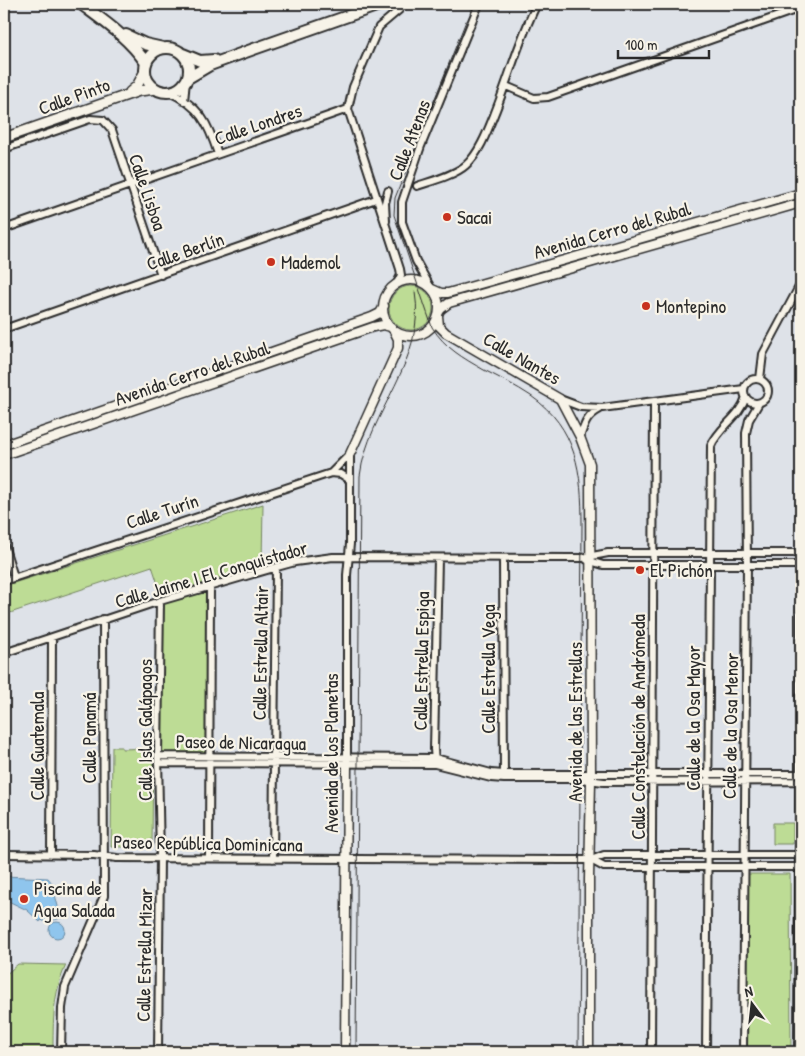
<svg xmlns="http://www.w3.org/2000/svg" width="805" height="1056" viewBox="0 0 805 1056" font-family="'Patrick Hand',sans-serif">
  <rect width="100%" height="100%" fill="#dee2e8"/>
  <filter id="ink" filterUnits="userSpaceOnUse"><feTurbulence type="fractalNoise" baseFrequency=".02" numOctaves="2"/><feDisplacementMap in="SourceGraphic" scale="10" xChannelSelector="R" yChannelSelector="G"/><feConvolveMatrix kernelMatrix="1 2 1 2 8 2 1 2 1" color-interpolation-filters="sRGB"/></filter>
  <g filter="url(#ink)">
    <!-- green -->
    <path fill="#bddc95" stroke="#748460" d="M389 308a22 22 0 1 1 44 0a22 22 0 1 1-44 0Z
      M263,504L262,564L162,596L152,566L4,615V586Z
      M210,587L209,757H161V601Z
      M112,747H122V749L153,748L152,847H111Z
      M773,823H793V844H773Z
      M747,874H790L791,1052H746Z
      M18,964L66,965C53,994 53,1020 53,1052H4V976Z"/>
    <!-- water -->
    <path fill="#8fc5ed" stroke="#67879f" d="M4,876L48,878L52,883L61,918L46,922L41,920L40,922L27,910L4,899Z
      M49 930a8 8 0 1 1 16 0a8 8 0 1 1-16 0Z"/>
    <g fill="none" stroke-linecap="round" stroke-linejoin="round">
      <defs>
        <path id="minor" d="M506,86L534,98L548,97L801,8
          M169,92C200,106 208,123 218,154
          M184,101L186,81
          M348,109L353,87L379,27L399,10
          M4,149L90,119L103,120L112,130L161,275
          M417,186C432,181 455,175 466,165C479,154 488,130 494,115C509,78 519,39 537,4
          M386,221L385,203L388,191
          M4,229L348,109L400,269L401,275L396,285
          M431,288L416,261L402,222V202L421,146L479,4
          M4,329L376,199
          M744 391a12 12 0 1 1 24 0a12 12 0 1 1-24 0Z
          M760,379L763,354L801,283
          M560,399L581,407L602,408L744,389
          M580,437C585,423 587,416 600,409
          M331,473L350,454
          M4,545L14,577
          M503,558L504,778
          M587,560L603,565H801
          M4,581L331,473L341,474L350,480
          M4,653L160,601L284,565L295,562L333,557L571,558H582L608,553H801
          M158,756L435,758L491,773L504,774H801
          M347,760V575L350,544V454
          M435,762L434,749L438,558
          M158,763L435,764L491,778L504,779H580L604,782L801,781
          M4,854L94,855L117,858L565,860H591L604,855H801
          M51,855L52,638
          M209,858L210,587
          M273,859L276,568
          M591,860L604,867H801
          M61,1052L62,1008L65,987L104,896L103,619
          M158,1052L160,858L158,756L160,601
          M651,1052L654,402
          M706,1052L711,446C719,427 740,417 746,397
          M743,1052L747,565L746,433L749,420L759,403
          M798,1052L801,591"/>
        <path id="tertiary" d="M383 308a28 28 0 1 1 56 0a28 28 0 1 1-56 0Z
          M432,289L441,293H448L801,193
          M439,312L441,309L449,303L801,203
          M438,316L439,326L446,333L560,399L580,437L590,464L591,781L589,879V1052
          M4,445L372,317L380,313L384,306
          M350,454L398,348V339L394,331
          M4,455L373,327L383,325L391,327
          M345,1052L347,763"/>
        <path id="secondary" d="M130,92L137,86L145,71
          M4,138L139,91L156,89"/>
        <path id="primary" d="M81,4C105,22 129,38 146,63
          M126,35L145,44L163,48
          M145 70a22 22 0 1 1 44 0a22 22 0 1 1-44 0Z
          M183,54L200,61L214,60
          M188,78L210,65L251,50L382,4"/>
      </defs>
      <!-- minor casing -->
      <use href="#minor" stroke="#2b2b2b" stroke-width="10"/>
      <!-- tertiary casing -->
      <use href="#tertiary" stroke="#2b2b2b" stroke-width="11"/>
      <!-- secondary casing -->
      <use href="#secondary" stroke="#2b2b2b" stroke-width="12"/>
      <!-- primary casing -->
      <use href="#primary" stroke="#2b2b2b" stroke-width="14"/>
      <!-- minor -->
      <use href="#minor" stroke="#f7f3e8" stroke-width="6"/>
      <!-- tertiary -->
      <use href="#tertiary" stroke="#f7f3e8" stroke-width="8"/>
      <!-- secondary -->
      <use href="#secondary" stroke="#f7f3e8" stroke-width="9"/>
      <!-- primary -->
      <use href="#primary" stroke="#f7f3e8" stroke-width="10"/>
      <!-- tram -->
      <path stroke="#2b2b2b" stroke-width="1" d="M466,21L395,198L394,215L432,327C445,348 463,358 484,370C500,378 516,386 531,396C577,428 582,473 582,525L578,1052
        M356,1052L360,476C368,411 427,361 415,292"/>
    </g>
  </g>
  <!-- markers -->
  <g fill="#c8321e" stroke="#f7f3e8" stroke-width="2">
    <circle cx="447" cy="217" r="5"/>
    <circle cx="271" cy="262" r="5"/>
    <circle cx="646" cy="306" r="5"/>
    <circle cx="640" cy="570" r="5"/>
    <circle cx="24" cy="899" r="5"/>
  </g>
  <g text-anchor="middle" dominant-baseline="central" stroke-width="4.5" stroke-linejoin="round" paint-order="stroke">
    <!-- street labels -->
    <g font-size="19" fill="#2b2b2b" stroke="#f7f3e8">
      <text transform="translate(74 96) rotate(-20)">Calle Pinto</text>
      <text transform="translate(258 124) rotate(-19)">Calle Londres</text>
      <text transform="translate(409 140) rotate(-69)">Calle Atenas</text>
      <text transform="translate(148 192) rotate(71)">Calle Lisboa</text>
      <text transform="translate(612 230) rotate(-16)">Avenida Cerro del Rubal</text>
      <text transform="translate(185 251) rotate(-19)">Calle Berlín</text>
      <text transform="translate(522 358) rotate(30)">Calle Nantes</text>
      <text transform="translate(192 373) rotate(-19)">Avenida Cerro del Rubal</text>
      <text transform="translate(162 511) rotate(-18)">Calle Turín</text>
      <text transform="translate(211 574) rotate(-16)">Calle Jaime I El Conquistador</text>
      <text transform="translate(260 653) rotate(-89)">Calle Estrella Altair</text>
      <text transform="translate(421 661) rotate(-89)">Calle Estrella Espiga</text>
      <text transform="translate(488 669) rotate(-90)">Calle Estrella Vega</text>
      <text transform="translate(693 718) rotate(-90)">Calle de la Osa Mayor</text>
      <text transform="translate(575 722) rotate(-90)">Avenida de las Estrellas</text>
      <text transform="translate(730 726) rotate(-89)">Calle de la Osa Menor</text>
      <text transform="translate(638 727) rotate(-90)">Calle Constelación de Andrómeda</text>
      <text transform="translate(145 730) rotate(-90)">Calle Islas Galápagos</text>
      <text transform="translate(89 738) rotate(-90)">Calle Panamá</text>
      <text transform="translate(241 742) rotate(1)">Paseo de Nicaragua</text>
      <text transform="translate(37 746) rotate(-90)">Calle Guatemala</text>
      <text transform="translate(331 753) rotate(-90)">Avenida de los Planetas</text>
      <text transform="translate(208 843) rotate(1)">Paseo República Dominicana</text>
      <text transform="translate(144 955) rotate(-89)">Calle Estrella Mizar</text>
    </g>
    <!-- poi labels -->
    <g font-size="19" fill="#2b2b2b" stroke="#f7f3e8" text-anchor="start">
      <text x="457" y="217">Sacai</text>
      <text x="281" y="262">Mademol</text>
      <text x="656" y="306">Montepino</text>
      <text x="650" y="570">El Pichón</text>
      <text x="34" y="888">Piscina de<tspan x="34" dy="22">Agua Salada</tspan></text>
    </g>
  </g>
  <!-- margin -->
  <rect width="805" height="1056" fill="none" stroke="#f7f3e8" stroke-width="20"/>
  <rect x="10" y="10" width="785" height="1036" fill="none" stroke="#2b2b2b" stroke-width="2" filter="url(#ink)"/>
  <!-- north arrow -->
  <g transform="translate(752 1004) rotate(345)" stroke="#f7f3e8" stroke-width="4" paint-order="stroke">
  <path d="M0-4L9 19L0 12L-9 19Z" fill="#2b2b2b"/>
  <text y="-8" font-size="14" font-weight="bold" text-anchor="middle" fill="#2b2b2b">N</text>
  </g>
  <!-- scale -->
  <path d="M618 50v8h91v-8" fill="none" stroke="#2b2b2b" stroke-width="2.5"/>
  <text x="625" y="50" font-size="15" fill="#2b2b2b" stroke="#f7f3e8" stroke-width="4" paint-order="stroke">100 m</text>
</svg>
